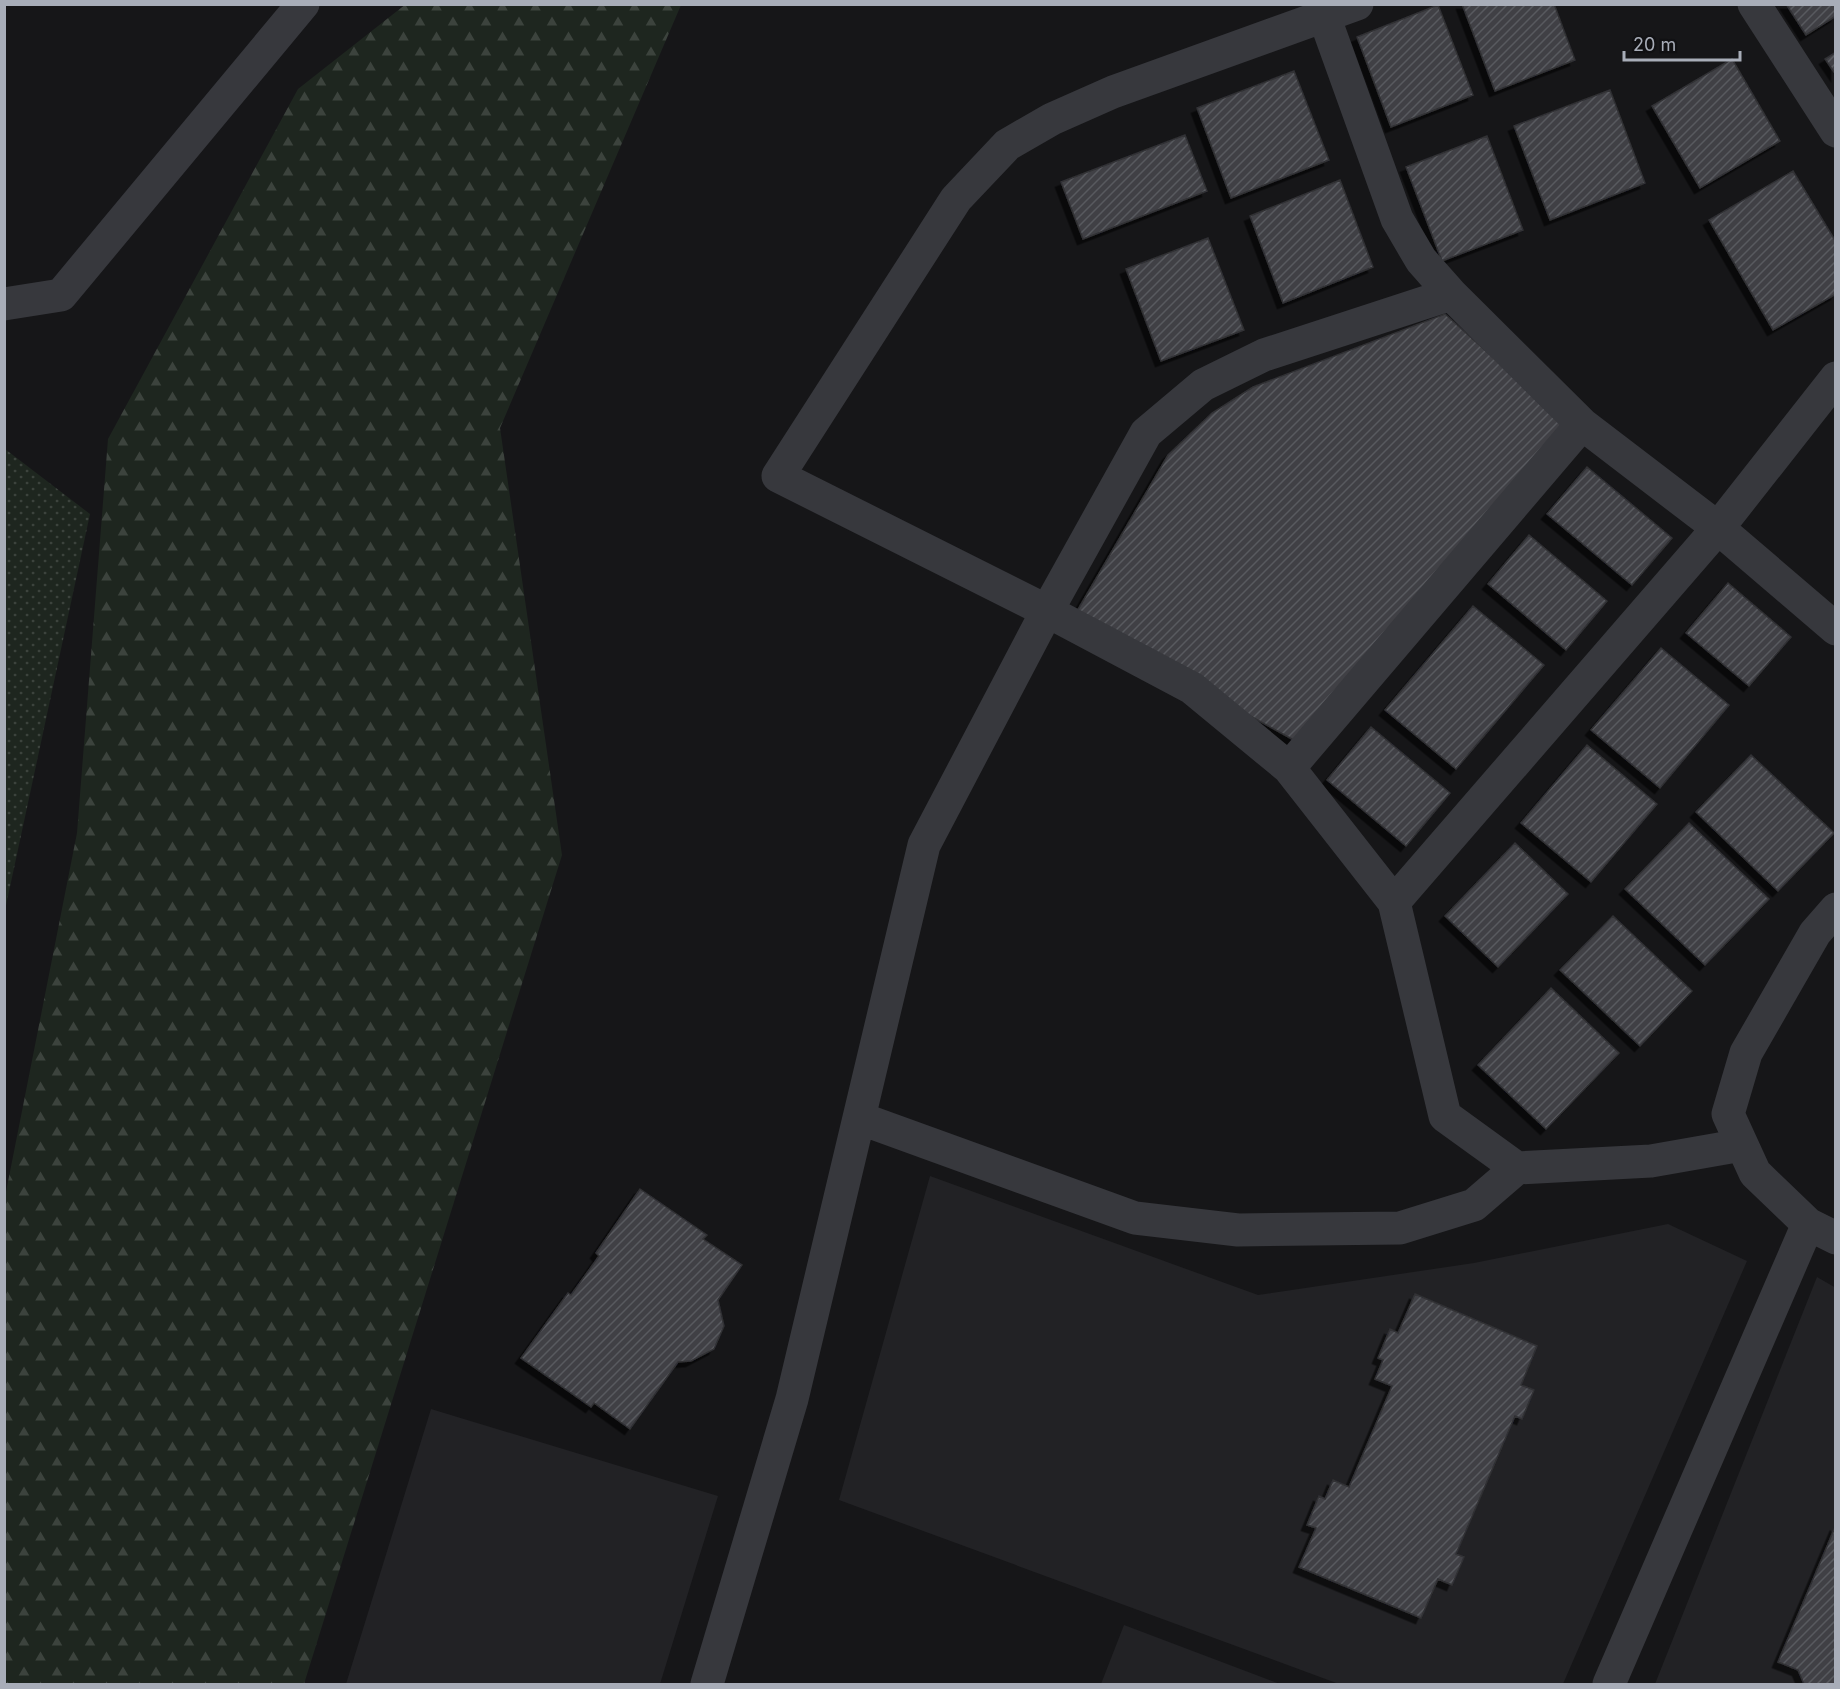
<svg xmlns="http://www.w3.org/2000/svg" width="1840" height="1689" viewBox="0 0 1840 1689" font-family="Inter,sans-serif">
  <defs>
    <pattern id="grass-dots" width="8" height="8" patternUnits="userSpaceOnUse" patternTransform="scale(1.5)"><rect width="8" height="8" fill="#1e261f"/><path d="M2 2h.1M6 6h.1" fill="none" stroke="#3c433d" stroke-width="1.8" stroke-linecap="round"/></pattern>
    <pattern id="forest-firs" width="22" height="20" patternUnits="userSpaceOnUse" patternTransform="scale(1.5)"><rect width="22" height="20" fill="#1e261f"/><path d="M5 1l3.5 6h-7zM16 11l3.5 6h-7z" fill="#3c433d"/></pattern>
    <pattern id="building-hatch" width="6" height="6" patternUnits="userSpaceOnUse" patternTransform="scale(1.5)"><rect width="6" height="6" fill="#404145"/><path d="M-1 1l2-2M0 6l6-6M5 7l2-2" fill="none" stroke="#595a5e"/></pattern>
    <filter id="shadow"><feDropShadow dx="-5.5" dy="5.5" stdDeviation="0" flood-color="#0009"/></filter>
  </defs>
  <rect width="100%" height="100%" fill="#161618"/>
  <!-- built -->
  <path fill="#222225" d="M930,1176L1258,1295L1474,1263L1668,1224L1747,1261L1563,1684H1339L839,1500Z
    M1817,1277L1836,1288L1835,1684H1655Z
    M431,1409L718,1496L660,1684H346Z
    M1124,1625L1280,1684H1101Z"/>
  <!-- grass -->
  <path fill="url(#grass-dots)" d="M5,449L90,514L5,910Z"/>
  <!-- forest -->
  <path fill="url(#forest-firs)" d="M406,4L681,5L500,428L562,855L304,1684H5V1197L77,833L108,439L298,89Z"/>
  <!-- building -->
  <path fill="url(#building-hatch)" stroke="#303034" stroke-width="1.5" filter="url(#shadow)" d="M1462,4H1554L1575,60L1495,91Z
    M1786,4H1836V16L1806,35Z
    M1438,5L1473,95L1391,127L1357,37Z
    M1836,52V75L1825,59Z
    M1732,59L1780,141L1700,188L1652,106Z
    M1294,71L1329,160L1231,198L1197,108Z
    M1610,90L1645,183L1550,220L1514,126Z
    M1185,135L1207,191L1083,239L1061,182Z
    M1487,136L1523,230L1442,261L1406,167Z
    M1793,171L1836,242V294L1773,330L1709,220Z
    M1340,180L1373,267L1283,303L1250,216Z
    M1208,238L1244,330L1161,361L1126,269Z
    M1445,314L1570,427L1299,743L1073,618L1168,455L1212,413L1253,387Z
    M1587,467L1672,538L1632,585L1547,514Z
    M1529,535L1607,601L1566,650L1488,584Z
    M1728,583L1791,637L1749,686L1686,633Z
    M1473,606L1544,665L1456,769L1385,710Z
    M1661,648L1729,705L1660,788L1591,730Z
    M1371,727L1450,793L1406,846L1327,780Z
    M1587,745L1657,804L1591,882L1521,823Z
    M1751,755L1834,833L1778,891L1696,812Z
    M1689,823L1769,899L1705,965L1625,889Z
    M1515,843L1568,894L1498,967L1445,916Z
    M1613,916L1692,991L1640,1046L1560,970Z
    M1551,988L1619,1053L1546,1129L1478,1065Z
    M640,1189L707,1235L703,1239L742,1265L718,1300L724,1326L714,1349L691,1361L678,1362L630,1429L594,1403L591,1407L521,1358L568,1293L571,1295L599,1256L596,1253Z
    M1415,1294L1537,1346L1521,1385L1534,1390L1522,1419L1515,1416L1456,1554L1464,1557L1452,1585L1438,1579L1421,1618L1299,1567L1316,1528L1307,1525L1319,1496L1325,1499L1333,1480L1349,1487L1392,1386L1375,1379L1383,1360L1378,1358L1390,1329L1398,1333Z
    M1836,1525V1684H1804L1798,1670L1778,1662Z"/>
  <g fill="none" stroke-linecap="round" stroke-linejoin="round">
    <!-- street -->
    <path stroke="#37383d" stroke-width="33" d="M1754,4L1836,131
      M1324,16L1397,219L1421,260L1451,294L1582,424L1718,528L1836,629
      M1451,294L1264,355L1203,385L1146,433L1047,611L1192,688L1289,768L1394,902L1445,1116L1517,1168L1651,1161L1742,1145
      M4,304L61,295L303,4
      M1289,768L1582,424
      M1394,902L1718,528L1836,378
      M1836,909L1815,933L1746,1053L1728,1114L1755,1173L1808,1224L1836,1238
      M859,1118L1135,1218L1238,1230L1400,1228L1474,1205L1517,1168
      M707,1684L792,1399L924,845L1047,611L778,476L956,199L1007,145L1052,119L1113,92L1357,4
      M1609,1684L1808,1224"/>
  </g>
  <!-- border -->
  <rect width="1840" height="1689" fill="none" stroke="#a8adb8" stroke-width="12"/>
  <!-- scale -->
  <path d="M1624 51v9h116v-9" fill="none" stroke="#a8adb8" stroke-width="3"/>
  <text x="1633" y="51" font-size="18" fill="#a8adb8" stroke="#111113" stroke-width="4.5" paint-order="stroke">20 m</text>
</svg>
